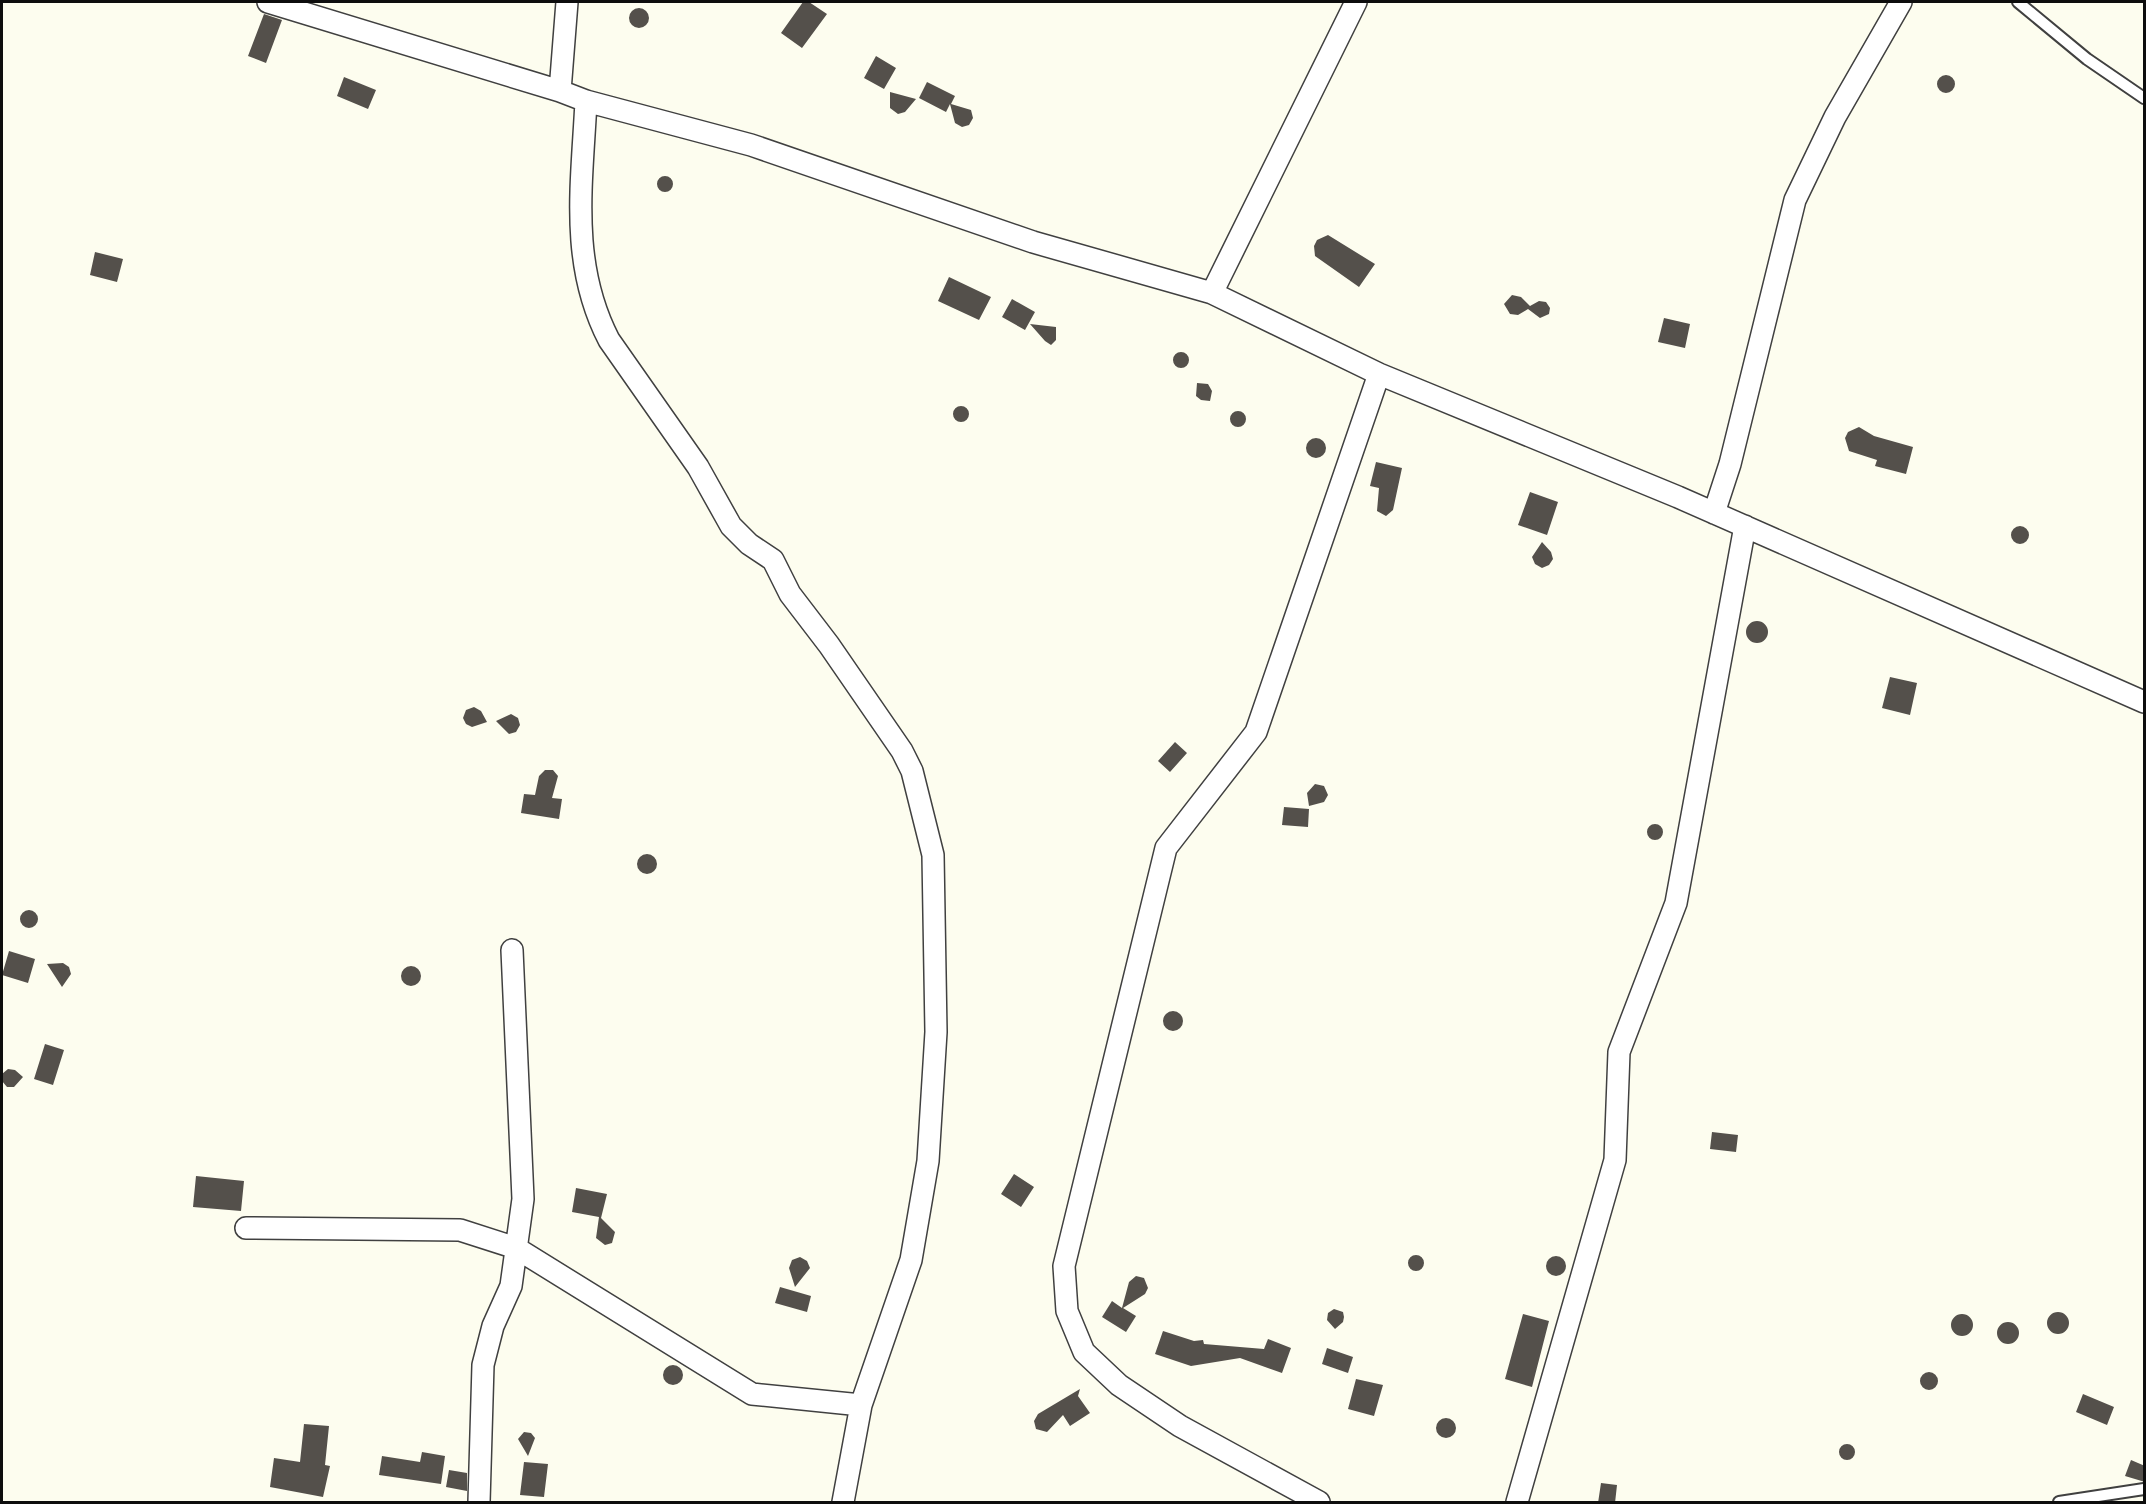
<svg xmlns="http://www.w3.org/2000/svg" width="2146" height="1504" viewBox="0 0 2146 1504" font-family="'IBM Plex Serif',serif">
  <rect width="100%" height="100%" fill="#fdfdef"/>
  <!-- building -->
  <path fill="#54504b" d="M803,2H809L827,14L802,48L781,33Z
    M629 18a10 10 0 1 1 20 0a10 10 0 1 1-20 0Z
    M264,14L282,20L266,63L248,56Z
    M876,56L896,68L884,89L864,78Z
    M1937 84a9 9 0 1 1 18 0a9 9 0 1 1-18 0Z
    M344,77L376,90L368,109L337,96Z
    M927,82L955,96L951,104L971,110L973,118L969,125L962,127L955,123L950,104L946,112L919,98Z
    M890,92L916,99L905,112L898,114L890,108Z
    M657 184a8 8 0 1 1 16 0a8 8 0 1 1-16 0Z
    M1328,235L1375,264L1359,287L1315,256L1314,246L1317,240Z
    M95,252L123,259L117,282L90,275Z
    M949,277L991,297L979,320L938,301Z
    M1512,295L1521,297L1530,306L1539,301L1546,302L1550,308L1549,314L1540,318L1528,309L1518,315L1510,314L1504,304Z
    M1012,299L1035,312L1025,330L1002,317Z
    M1664,318L1690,324L1685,348L1658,342Z
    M1030,324L1056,327V340L1051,345L1045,341Z
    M1173 360a8 8 0 1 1 16 0a8 8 0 1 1-16 0Z
    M1197,383L1208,384L1212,391L1210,401L1201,400L1196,396Z
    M953 414a8 8 0 1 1 16 0a8 8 0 1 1-16 0Z
    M1230 419a8 8 0 1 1 16 0a8 8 0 1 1-16 0Z
    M1859,427L1874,436L1913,447L1906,474L1875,466L1877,460L1849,451L1845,438L1848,432Z
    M1306 448a10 10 0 1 1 20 0a10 10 0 1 1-20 0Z
    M1376,462L1402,468L1393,510L1386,516L1377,511L1379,488L1370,486Z
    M1530,492L1558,502L1547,535L1518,525Z
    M2011 535a9 9 0 1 1 18 0a9 9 0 1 1-18 0Z
    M1542,542L1551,552L1553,559L1549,565L1542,568L1535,564L1532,557Z
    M1746 632a11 11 0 1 1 22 0a11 11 0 1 1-22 0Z
    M1890,677L1917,683L1910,715L1882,708Z
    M474,707L481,711L487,722L472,727L466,724L463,718L466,710Z
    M511,714L518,718L520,725L516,732L509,734L496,721Z
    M1175,742L1187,753L1170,772L1158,761Z
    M545,770H553L558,776L552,798L562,799L559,819L521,813L524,794L535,795L539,776Z
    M1315,784L1324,786L1328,795L1324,802L1309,806L1307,793Z
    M1284,807L1309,809L1308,827L1282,825Z
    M1647 832a8 8 0 1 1 16 0a8 8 0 1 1-16 0Z
    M637 864a10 10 0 1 1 20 0a10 10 0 1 1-20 0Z
    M20 919a9 9 0 1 1 18 0a9 9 0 1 1-18 0Z
    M9,951L35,959L28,983L2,975Z
    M63,963L69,967L71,974L62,987L47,964Z
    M401 976a10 10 0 1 1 20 0a10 10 0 1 1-20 0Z
    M1163 1021a10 10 0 1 1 20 0a10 10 0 1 1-20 0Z
    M45,1044L64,1050L53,1085L34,1079Z
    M8,1069L15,1070L23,1077L14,1087H7L2,1081V1074Z
    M1712,1132L1738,1135L1736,1152L1710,1149Z
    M1014,1174L1034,1187L1021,1207L1001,1194Z
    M196,1176L244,1181L241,1211L193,1207Z
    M576,1188L607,1194L601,1218L615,1232L612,1243L605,1245L596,1238L599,1217L572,1212Z
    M1408 1263a8 8 0 1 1 16 0a8 8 0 1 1-16 0Z
    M1546 1266a10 10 0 1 1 20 0a10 10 0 1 1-20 0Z
    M800,1257L807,1261L810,1268L795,1287L789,1268L792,1260Z
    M1136,1276L1144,1278L1148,1288L1145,1294L1123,1308L1136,1316L1126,1332L1102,1317L1112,1301L1122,1308L1129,1282Z
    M780,1287L811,1296L807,1312L775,1303Z
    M1334,1309L1343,1312L1344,1317L1343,1322L1335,1329L1327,1320L1328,1313Z
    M2047 1323a11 11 0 1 1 22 0a11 11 0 1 1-22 0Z
    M1523,1314L1549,1321L1532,1387L1505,1379Z
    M1951 1325a11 11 0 1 1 22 0a11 11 0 1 1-22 0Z
    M1997 1333a11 11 0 1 1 22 0a11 11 0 1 1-22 0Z
    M1163,1331L1194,1341L1203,1340L1204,1344L1264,1349L1268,1339L1291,1348L1282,1373L1240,1358L1191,1366L1155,1354Z
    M1327,1348L1353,1357L1348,1373L1322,1364Z
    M663 1375a10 10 0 1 1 20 0a10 10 0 1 1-20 0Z
    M1920 1381a9 9 0 1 1 18 0a9 9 0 1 1-18 0Z
    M1356,1379L1383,1385L1374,1416L1348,1409Z
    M1080,1389L1078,1396L1090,1413L1070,1426L1063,1415L1047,1432L1036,1429L1034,1421L1038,1414Z
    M2083,1394L2114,1407L2107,1425L2076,1412Z
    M1436 1428a10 10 0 1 1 20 0a10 10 0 1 1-20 0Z
    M304,1424L329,1426L325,1465L330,1466L323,1497L270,1487L274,1458L300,1462Z
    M524,1432L531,1433L535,1438L528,1456L518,1439Z
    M1839 1452a8 8 0 1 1 16 0a8 8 0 1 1-16 0Z
    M422,1452L445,1456L441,1484L379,1475L382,1456L420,1462Z
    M2131,1460L2145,1466V1482L2125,1476Z
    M524,1462L548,1464L544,1497L520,1495Z
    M449,1470L467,1473V1491L446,1487Z
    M1601,1483L1617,1485L1615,1503H1598Z"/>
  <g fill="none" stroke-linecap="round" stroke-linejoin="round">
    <defs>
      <path id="lane" d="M2018,2L2087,59L2144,98
        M2059,1502L2144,1489"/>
      <path id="street" d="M268,2L560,91L586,101L751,145L1033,242L1212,293L1379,374L1678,497L2144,702
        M560,91L567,2
        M586,101C582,184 569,263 609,340L698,467L731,526L749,544L773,560L790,594L829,645L902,751L912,771L933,855L936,1032L928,1161L911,1260L861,1405L843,1502
        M1212,293L1356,2
        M1714,513L1730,464L1795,200L1835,117L1901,2
        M246,1228L460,1230L516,1248L752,1394L861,1405
        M479,1502L483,1365L493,1326L511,1286L523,1199L512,950
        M1319,1502L1180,1426L1119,1385L1084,1352L1067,1311L1064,1266L1166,848L1256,732L1379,374
        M1517,1502L1615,1160L1619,1052L1676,903L1745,526"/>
    </defs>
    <!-- lane casing -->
    <use href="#lane" stroke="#404040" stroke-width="14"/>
    <!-- street casing -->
    <use href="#street" stroke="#404040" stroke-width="24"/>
    <!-- lane -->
    <use href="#lane" stroke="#fff" stroke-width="10"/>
    <!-- street -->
    <use href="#street" stroke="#fff" stroke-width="21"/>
  </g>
  <!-- border -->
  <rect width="2146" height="1504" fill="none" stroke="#0d0d0d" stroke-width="6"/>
</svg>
